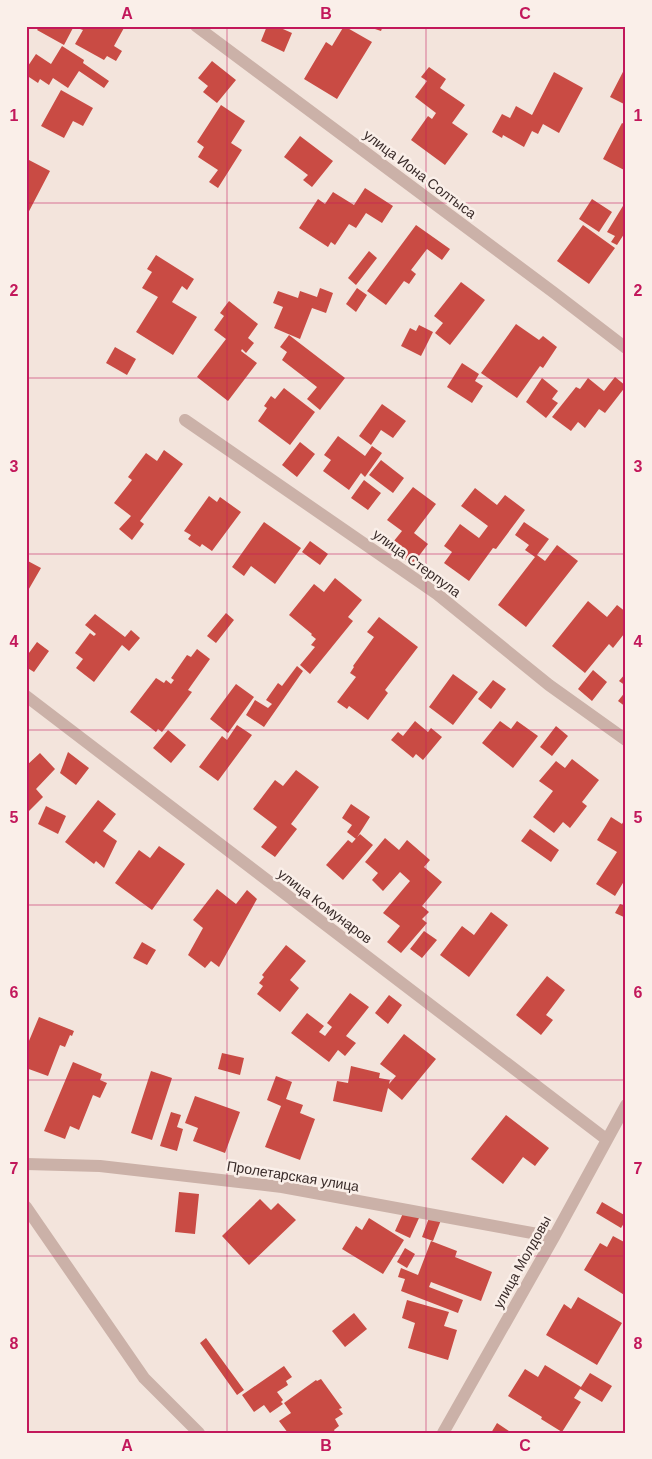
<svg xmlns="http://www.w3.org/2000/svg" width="652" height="1459" viewBox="0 0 652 1459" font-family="Helvetica,sans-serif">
  <rect width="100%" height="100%" fill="#f3e4dc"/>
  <!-- building -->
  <path fill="#c94b44" d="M40,26H74L64,45L37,30Z
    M82,26H125L114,46L122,51L116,61L107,56L104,60L75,44L83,30L80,29Z
    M267,26H276L292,33L284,52L261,41Z
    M344,26L372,42L337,99L304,79L326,42L332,46Z
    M366,26H383L381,31Z
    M62,46L84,60L83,63L109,81L104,88L79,71L68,88L53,78L49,85L40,79L38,83L26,75V69L36,54L51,64Z
    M212,61L236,80L217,103L203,92L208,86L198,78Z
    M626,66V105L610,97Z
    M429,67L446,79L440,88L465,105L452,123L468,134L445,165L411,140L428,116L432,119L436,113L415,97L427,81L421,77Z
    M554,72L583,88L559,133L543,124L538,134L532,131L524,147L503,135L502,138L492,132L502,114L510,118L516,106L532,115Z
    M61,90L93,108L83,126L73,121L64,138L41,126Z
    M221,105L245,121L231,143L242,150L218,188L209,182L218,170L198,157L204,147L197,142Z
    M626,121V171L603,159L622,123L624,124Z
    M300,136L333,161L312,187L303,180L308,175L284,157Z
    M29,160L50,171L26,217V164Z
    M365,188L393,206L382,223L366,213L356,228L349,224L335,245L331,242L328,247L299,228L318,199L325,204L333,192L354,205Z
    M592,199L612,212L599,232L579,219Z
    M626,201V231L617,245L611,242L615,236L607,232Z
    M416,225L450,249L442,260L427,249L411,270L416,274L409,284L404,281L386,305L367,291Z
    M583,225L615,248L589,284L557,261Z
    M369,251L377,258L356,285L348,278Z
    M156,255L194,279L187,290L182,286L172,302L197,317L173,355L136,332L158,297L142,288L152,272L147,269Z
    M461,282L485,300L450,345L435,333L443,323L434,316Z
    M320,288L333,293L326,313L312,308L300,339L274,328L283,307L273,303L278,291L298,298L300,291L317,297Z
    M357,288L367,295L356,312L346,304Z
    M229,301L258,324L248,338L254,343L246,353L242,349L241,351L257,363L228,401L197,377L226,339L214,330L224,316L220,313Z
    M516,324L539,340L543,336L557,347L543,368L540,366L517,398L481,373Z
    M419,325L433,332L421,356L401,346L410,328L416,331Z
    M289,335L345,378L320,410L307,399L317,387L282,360L287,352L280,347Z
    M115,347L136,359L127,375L106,363Z
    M462,363L479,374L475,381L483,386L472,403L447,387Z
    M615,377L626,386L605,413L599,409L585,428L578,422L571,431L552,417L576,387L580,389L588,378L604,391Z
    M542,378L558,391L552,399L558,403L546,418L526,402Z
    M284,388L315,412L290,445L258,421L267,408L264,406L271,396L275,399Z
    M382,404L406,421L393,438L381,430L371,445L359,436Z
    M338,436L365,456L372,446L382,453L365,477L361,473L349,490L323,471L331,460L324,455Z
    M300,442L315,454L297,477L282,465Z
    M164,450L183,464L140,521L144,524L132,540L119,529L131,516L114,503L132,480L128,477L146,453L157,461Z
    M381,460L404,478L393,493L369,475Z
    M364,480L381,493L368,510L351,498Z
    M413,487L436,504L414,533L428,544L412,565L389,547L402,531L387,520Z
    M475,488L497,505L505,495L525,510L496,549L493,548L469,581L444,563L452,552L444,546L460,524L479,538L488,526L461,506Z
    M209,496L217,502L220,497L241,512L212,551L202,544L200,547L188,539L191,535L184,531Z
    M264,522L301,548L275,584L251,566L244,576L232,567Z
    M524,522L549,539L537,555L545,561L557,545L578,561L526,627L498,605L535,557L525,550L529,545L515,535Z
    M310,541L328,554L320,565L302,552Z
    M26,560L41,568L26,594Z
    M335,578L362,600L348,617L353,621L310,674L300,665L315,647L311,645L316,639L311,635L312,634L289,615L314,584L324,592Z
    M588,601L607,617L617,605L626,612V636L624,634L613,648L609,644L585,673L552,646Z
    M226,613L234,620L216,643L207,636Z
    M95,614L125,637L131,630L140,638L129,651L122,645L94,682L76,668L83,659L75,653L90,633L94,636L96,634L85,625Z
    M379,617L418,647L385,690L388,693L368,720L349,706L347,709L337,702L356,677L350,673L354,667L353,666L374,637L367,632Z
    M37,642L49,651L34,672L26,667V657Z
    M197,649L210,659L188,690L192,692L162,732L158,729L156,732L130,712L156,678L164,683L166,680L171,684L174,680L171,678L187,655L191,657Z
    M297,666L303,671L264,727L246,715L255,700L268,708L272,704L266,700L278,683L282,686Z
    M593,670L607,682L592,701L578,689Z
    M626,673V686L619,681Z
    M453,674L478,692L453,725L429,707Z
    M493,680L506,689L491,709L478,699Z
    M236,684L254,697L228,733L210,719Z
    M626,691V707L618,701Z
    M415,721L428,732L431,728L442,737L423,760L416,754L413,758L391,740L398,732L403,736Z
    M500,721L511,729L517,721L538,736L513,768L482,743Z
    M237,725L252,735L218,781L199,767L222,736L227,740Z
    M556,726L568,736L552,756L540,747Z
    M168,730L186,745L171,763L153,748Z
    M68,752L89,768L76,785L60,773Z
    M40,753L55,769L36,789L43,797L26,814V766Z
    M572,759L599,780L582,802L587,806L570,828L563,822L554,833L533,817L553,791L539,781L556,761L565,768Z
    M296,770L319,787L291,824L297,829L275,857L261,847L277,827L253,809L275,780L283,786Z
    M98,800L116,814L103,831L117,841L104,868L96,861L94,864L65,842Z
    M351,804L370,817L356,839L347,832L352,825L342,818Z
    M46,806L66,816L58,834L38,824Z
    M611,817L622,824L626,817V878L615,896L596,884L617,852L597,840Z
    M530,829L559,850L551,862L521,841Z
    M360,834L373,845L343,880L326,865L348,840L352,843Z
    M385,838L399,850L407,840L430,860L424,867L442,882L422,906L429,912L422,919L427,923L401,953L387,942L400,926L383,913L410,881L400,872L383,891L372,880L378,873L365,862Z
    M159,846L185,864L152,910L115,883L139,850L150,858Z
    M217,889L236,904L247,890L257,899L219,967L211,961L205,968L188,955L203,928L193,920Z
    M620,904L626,906V918L615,913Z
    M491,912L508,925L469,977L440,955L462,926L474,935Z
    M424,931L437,940L422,958L410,949Z
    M142,942L156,950L147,965L133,958Z
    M286,945L306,961L290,980L299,988L280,1012L257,994L263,986L259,983L264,977L262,975Z
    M547,976L565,990L546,1015L553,1020L541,1035L516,1015Z
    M350,993L369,1007L346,1036L356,1043L345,1056L338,1050L329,1062L291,1033L307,1013L324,1026L319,1032L325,1036L332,1027L327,1023Z
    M389,995L402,1005L388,1024L375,1013Z
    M39,1017L74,1031L72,1036L70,1035L65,1047L60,1045L48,1076L26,1068V1048Z
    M404,1034L436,1059L402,1100L388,1088L382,1112L333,1101L337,1081L348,1083L351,1066L380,1073L379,1078L390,1080L389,1084L396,1076L380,1064Z
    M222,1053L244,1058L240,1075L218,1069Z
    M73,1062L102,1074L100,1080L107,1083L100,1098L93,1095L79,1130L70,1126L65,1139L44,1131Z
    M151,1071L172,1078L152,1140L131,1133Z
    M276,1076L292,1082L286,1099L303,1105L300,1113L315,1119L300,1160L265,1147L281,1106L267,1100Z
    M195,1096L240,1112L225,1153L193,1141L198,1128L185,1123Z
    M171,1112L181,1115L177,1127L183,1129L177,1151L160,1146Z
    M506,1115L549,1148L535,1166L523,1157L503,1184L471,1159Z
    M179,1192L199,1194L195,1234L175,1232Z
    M260,1199L271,1210L278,1203L296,1220L249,1265L222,1236Z
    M602,1202L626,1216V1220L621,1228L596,1213Z
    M404,1211L419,1218L410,1238L395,1231Z
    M430,1215L441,1220L433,1241L422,1237Z
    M369,1218L404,1240L383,1274L342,1249L356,1226L362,1230Z
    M613,1236L626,1243V1296L584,1270L600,1243L607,1247Z
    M431,1241L457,1251L455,1257L492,1272L481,1301L431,1282L429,1287L463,1300L458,1313L401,1291L405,1279L398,1277L401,1268L418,1275Z
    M405,1248L415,1254L407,1268L397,1262Z
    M578,1297L622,1323L597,1365L546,1335L564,1304L571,1309Z
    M407,1300L449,1312L444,1326L457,1330L448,1360L408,1348L415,1323L402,1318Z
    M354,1313L367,1329L345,1347L332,1331Z
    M206,1338L244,1390L237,1395L200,1343Z
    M545,1365L581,1387L590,1373L612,1386L602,1402L580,1389L574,1398L581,1402L562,1432L541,1419L542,1417L508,1396L525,1369L538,1377Z
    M284,1366L292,1377L286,1381L288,1385L277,1392L283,1400L281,1402L283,1404L270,1413L264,1405L254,1412L242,1395Z
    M321,1379L342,1408L339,1409L343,1414L335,1419L339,1426L334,1430L335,1432L288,1433L279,1421L291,1413L284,1403L316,1380L317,1381Z
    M497,1423L512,1433H491Z"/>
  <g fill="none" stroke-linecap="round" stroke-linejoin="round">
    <!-- street -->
    <path stroke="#cbb1a8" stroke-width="12" d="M196,26L553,292L626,348
      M185,420L437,594L549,685L626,740
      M26,696L606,1139
      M26,1164L100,1166L282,1187L554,1237
      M26,1207L144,1378L199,1433
      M443,1433L554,1237L626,1105"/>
  </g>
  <!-- grid -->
  <path fill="none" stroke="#c2185b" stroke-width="1" stroke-opacity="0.55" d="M227,26V1433M426,26V1433M26,203H626M26,378H626M26,554H626M26,730H626M26,905H626M26,1080H626M26,1256H626"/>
  <g text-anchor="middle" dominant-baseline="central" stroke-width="5" stroke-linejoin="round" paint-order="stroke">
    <!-- street labels -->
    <g font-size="14" fill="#382a28" stroke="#faefe9">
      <text transform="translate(420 174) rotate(37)">улица Иона Солтыса</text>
      <text transform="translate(417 563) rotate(36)">улица Стерпула</text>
      <text transform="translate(325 906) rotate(37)">улица Комунаров</text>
      <text transform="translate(293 1176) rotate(9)">Пролетарская улица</text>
      <text transform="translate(522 1262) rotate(-61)">улица Молдовы</text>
    </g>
  </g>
  <!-- border -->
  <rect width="652" height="1459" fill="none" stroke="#faefe9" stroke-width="55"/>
  <rect x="28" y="28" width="596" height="1404" fill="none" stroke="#c2185b" stroke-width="2"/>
  <g font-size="16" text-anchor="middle" font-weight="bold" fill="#c2185b">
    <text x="127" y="19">A</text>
    <text x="326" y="19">B</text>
    <text x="525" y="19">C</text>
    <text x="14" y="121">1</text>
    <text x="638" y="121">1</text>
    <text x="14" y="296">2</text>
    <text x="638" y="296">2</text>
    <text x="14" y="472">3</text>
    <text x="638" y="472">3</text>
    <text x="14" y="647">4</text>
    <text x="638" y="647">4</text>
    <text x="14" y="823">5</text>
    <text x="638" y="823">5</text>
    <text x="14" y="998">6</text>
    <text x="638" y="998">6</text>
    <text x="14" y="1174">7</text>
    <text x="638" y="1174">7</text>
    <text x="14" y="1349">8</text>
    <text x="638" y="1349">8</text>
    <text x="127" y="1451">A</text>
    <text x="326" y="1451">B</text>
    <text x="525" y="1451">C</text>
  </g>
</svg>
